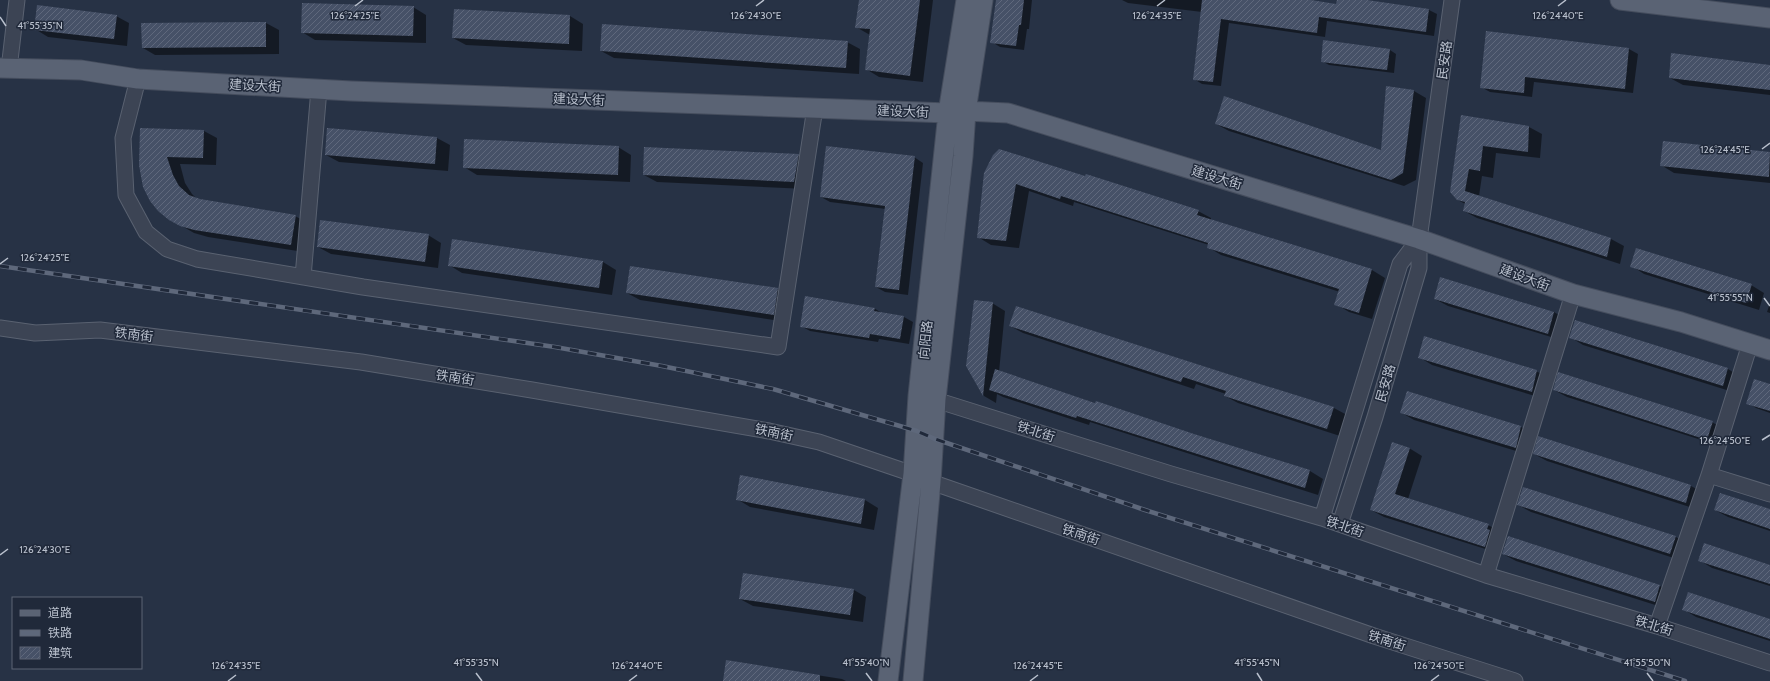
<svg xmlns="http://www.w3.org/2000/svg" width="1770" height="681" viewBox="0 0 1770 681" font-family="Cabin,'Noto Sans SC',sans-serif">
  <defs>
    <pattern id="building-hatch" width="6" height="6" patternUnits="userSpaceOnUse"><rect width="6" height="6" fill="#465167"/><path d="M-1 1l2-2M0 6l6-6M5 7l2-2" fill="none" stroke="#5f687c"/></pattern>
  </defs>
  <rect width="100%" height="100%" fill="#273245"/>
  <!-- shadow -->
  <path fill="#0007" d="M860,0H933L923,82L879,77L866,69L870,35L856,27Z
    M997,0H1032L1029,29H1027L1024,50L1000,47L992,42Z
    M1122,0H1303L1337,5L1338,0H1360L1429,10L1437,14L1434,36L1327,21L1325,37L1229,23L1221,86L1202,84L1194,79L1202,12L1128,3Z
    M413,7L426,15V43L315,40L302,32Z
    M454,11L570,16L583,24L582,51L466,45L453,38Z
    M116,16L129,23L127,46L48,37L35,29Z
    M266,23L279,30V54L155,55L143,48Z
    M1487,32L1629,49L1638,54L1633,93L1534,82L1532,97L1490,92L1481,87Z
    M847,42L860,49L859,74L614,58L601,51Z
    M1390,50L1396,54L1394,73L1329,65L1322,61Z
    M1770,66V95L1683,85L1670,78Z
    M1414,91L1426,98L1416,180L1404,186L1229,131L1216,124L1382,151Z
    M1462,116L1529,127L1542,134L1540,158L1496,153L1493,178L1482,176L1479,196L1611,239L1624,246L1620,264L1477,218L1464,211L1465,204L1458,200Z
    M204,131L217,138L216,165L180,164L185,183L192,194L197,199L295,216L308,223L304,252L208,237L194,233L170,219L140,165Z
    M437,138L450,145L448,171L339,162L326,155Z
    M1664,142L1770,153V183L1674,173L1661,165Z
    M618,147L631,155L630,182L477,175L464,167Z
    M798,155L811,162L807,189L657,182L644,175Z
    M914,157L923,163L908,295L885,292L876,287L886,209L830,202L821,197Z
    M985,173L1086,178L1198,211L1211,218V220L1372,270L1385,278L1372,319L1349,312L1336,304L1340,292L1221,255L1208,247L1209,245L1074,202L1073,206L1029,191L1019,248L991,245L978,237Z
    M428,235L441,243L438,268L331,254L318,247Z
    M603,262L616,270L612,295L462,273L449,265Z
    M1632,266L1751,285L1764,293L1759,310L1644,274Z
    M778,289L791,297L787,322L640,300L627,293Z
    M1435,299L1554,312L1567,320L1561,340L1448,306Z
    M992,303L1005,311L999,372L1194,435L1310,471L1323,479L1318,495L1090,422L1089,425L1003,397L997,394L996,403L984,396L967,366Z
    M1770,303V313L1767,312Z
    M1016,307L1334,408L1347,415L1340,436L1238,403L1225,396L1226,394L1196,384L1194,389L1023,333L1010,326Z
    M874,308L883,314L904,317L913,322L909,344L879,339L878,342L810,331L801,326Z
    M1575,321L1728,369L1741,377L1736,393L1583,345L1570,337Z
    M1419,357L1536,371L1549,378L1545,399L1432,365Z
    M1770,385V413L1756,408L1748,403Z
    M1554,390L1712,422L1725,430L1720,446L1567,397Z
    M1408,392L1521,427L1534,434L1529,455L1414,420L1402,413Z
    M1409,448L1422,456L1408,499L1488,525L1501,532L1498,553L1384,517L1371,510Z
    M1534,454L1691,486L1704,493L1699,510L1547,461Z
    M741,477L865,500L878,508L874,530L750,507L737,499Z
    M1518,505L1676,537L1688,544L1683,561L1531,512Z
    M1715,510H1770V531L1728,517Z
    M1503,554L1660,586L1673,593L1668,609L1516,561Z
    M1699,560L1770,566V586L1712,568Z
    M854,590L866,597L863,622L753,606L740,599Z
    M1683,609L1770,620V641L1696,617Z
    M727,661L842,679L846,681H724Z"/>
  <!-- building -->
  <path fill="url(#building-hatch)" d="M859,0H920L910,76L865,70L870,29L855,28Z
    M996,0H1024L1021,25H1019L1016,46L990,43Z
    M1202,0H1311L1336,4L1337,0H1367L1429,9L1426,32L1319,17L1317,33L1221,19L1213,82L1193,80Z
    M302,3L414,6L413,36L301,33Z
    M37,5L117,15L114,39L34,30Z
    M454,9L570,15L569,44L452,38Z
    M266,22V47L142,48L141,23Z
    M602,24L848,41L846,68L600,51Z
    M1486,31L1629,48L1625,89L1525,77L1524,93L1480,88Z
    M1323,40L1390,49L1387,70L1321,62Z
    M1671,53L1770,65V90L1669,78Z
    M1386,86L1414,90L1403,173L1391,180L1215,124L1224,96L1381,150Z
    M1461,115L1529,126L1528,152L1483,146L1480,171L1469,169L1465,191L1611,238L1607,257L1463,211L1465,202L1457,200L1450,192Z
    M140,128L204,130L203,158L167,157L173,175L179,186L189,195L200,199L296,215L291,245L194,230L180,226L169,220L158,211L150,201L143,187L139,165Z
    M327,128L437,137L435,164L325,155Z
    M464,139L619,146L618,175L463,168Z
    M1663,141L1770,152L1769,177L1660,166Z
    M826,146L915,156L899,290L875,287L885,206L820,197Z
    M644,147L799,154L794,182L643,175Z
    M999,149L1085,176L1086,174L1199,210L1197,215L1372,269L1359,313L1334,305L1339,289L1207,248L1208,243L1061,196L1060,199L1016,184L1006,241L977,238L984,173L993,155Z
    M320,220L429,234L425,262L317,247Z
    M452,239L603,261L599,288L448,266Z
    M1636,248L1752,284L1746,303L1630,267Z
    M630,266L778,288L774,315L626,293Z
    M1440,277L1554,312L1548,334L1434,299Z
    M805,296L875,308L874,311L904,316L900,339L870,334L869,338L800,327Z
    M974,300L993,302L983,396L966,366Z
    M1016,306L1231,375L1334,407L1327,429L1224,396L1226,391L1183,377L1181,382L1009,326Z
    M1575,320L1728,368L1723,386L1569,338Z
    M1424,336L1537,370L1532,392L1418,358Z
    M995,369L1095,403L1096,401L1194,434L1310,470L1305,488L1077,416L1076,418L989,390Z
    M1558,372L1713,421L1707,440L1553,390Z
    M1754,379L1770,384V411L1746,404Z
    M1407,391L1521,426L1516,448L1400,413Z
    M1538,436L1691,485L1686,503L1533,454Z
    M1392,442L1410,448L1395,494L1489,524L1487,529L1490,530L1485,547L1370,510Z
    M740,475L865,499L861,524L736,500Z
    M1523,487L1676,536L1670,554L1517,505Z
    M1720,493L1770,509V529L1714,510Z
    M1508,536L1660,585L1655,602L1502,554Z
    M1704,543L1770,565V584L1698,561Z
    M743,573L854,589L850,615L739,599Z
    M1688,592L1770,619V639L1682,610Z
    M726,660L820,675V681H723Z"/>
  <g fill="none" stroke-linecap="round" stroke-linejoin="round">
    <defs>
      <path id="minor" d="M9,69L17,0
        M138,79L123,138L126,195L146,232L167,249L197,259L363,287L778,347L815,108
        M303,277L319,89
        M0,328L35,333L100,330L361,362L532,390L769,431L819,442L913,474L931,482L1374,636L1515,681
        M926,397L1171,474L1322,518L1486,575L1657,626L1770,663
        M1709,475L1770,494
        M1322,518L1400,264L1419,239
        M1340,524L1375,417L1419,268V239L1452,0
        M1486,575L1573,294
        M1657,626L1709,475L1750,344"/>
      <path id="major" d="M1620,0L1770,18
        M0,68L81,70L138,79L351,91L948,113L966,111L1008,113L1419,239L1573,294L1681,322L1770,350
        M888,681L913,474L918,396L948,113L966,0
        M913,681L931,482L936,399L963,156L966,111L983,0"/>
    </defs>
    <!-- minor casing -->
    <use href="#minor" stroke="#5a6271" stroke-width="17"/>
    <!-- major casing -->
    <use href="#major" stroke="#454d5d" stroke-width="21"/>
    <!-- minor -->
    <use href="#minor" stroke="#3c4454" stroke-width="15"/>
    <!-- major -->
    <use href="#major" stroke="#5a6374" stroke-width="19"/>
    <defs>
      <path id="rail" d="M0,266L555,347L662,366L773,389L917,431L935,439L1142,509L1685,681"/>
    </defs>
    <!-- rail casing -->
    <use href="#rail" stroke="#5e687b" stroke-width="4.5"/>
    <!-- rail -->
    <use href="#rail" stroke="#20293a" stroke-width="3" stroke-dasharray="9" stroke-linecap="butt"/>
  </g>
  <!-- ticks -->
  <path fill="none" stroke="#b9c0cd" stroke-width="1.5" d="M355,6L363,0M756,6L764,0M1157,6L1165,0M1558,6L1566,0M0,17L6,26M1762,149L1770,143M0,264L8,258M1764,298L1770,306M1762,440L1770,435M0,555L8,549M476,673L482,681M866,673L872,681M1257,673L1262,681M1647,673L1653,681M228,681L236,675M629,681L637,675M1030,681L1038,675M1431,681L1439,675"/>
  <g text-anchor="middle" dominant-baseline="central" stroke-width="3" stroke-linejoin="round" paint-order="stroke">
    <!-- street labels -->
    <g font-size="13" fill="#b9c0cd" stroke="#20293a">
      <text transform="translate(1444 60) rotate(-82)">民安路</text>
      <text transform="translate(255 85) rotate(3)">建设大街</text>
      <text transform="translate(579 99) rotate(2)">建设大街</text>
      <text transform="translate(903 111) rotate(2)">建设大街</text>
      <text transform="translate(1217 177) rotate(17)">建设大街</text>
      <text transform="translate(1525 277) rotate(20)">建设大街</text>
      <text transform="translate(134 334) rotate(7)">铁南街</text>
      <text transform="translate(925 340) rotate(-84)">向阳路</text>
      <text transform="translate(455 377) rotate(9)">铁南街</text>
      <text transform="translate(1385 383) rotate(-74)">民安路</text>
      <text transform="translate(1036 431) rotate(18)">铁北街</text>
      <text transform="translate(774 432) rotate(12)">铁南街</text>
      <text transform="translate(1345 526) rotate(19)">铁北街</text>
      <text transform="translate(1081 534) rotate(19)">铁南街</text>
      <text transform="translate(1654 625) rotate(17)">铁北街</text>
      <text transform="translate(1387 640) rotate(18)">铁南街</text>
    </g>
  </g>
  <g font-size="10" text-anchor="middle" fill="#b9c0cd" stroke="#20293a" stroke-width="3" stroke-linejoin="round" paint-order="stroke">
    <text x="756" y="19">126°24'30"E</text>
    <text x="355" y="19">126°24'25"E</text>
    <text x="1157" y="19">126°24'35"E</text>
    <text x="1558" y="19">126°24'40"E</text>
    <text x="40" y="29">41°55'35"N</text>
    <text x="1725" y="153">126°24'45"E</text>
    <text x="45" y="261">126°24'25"E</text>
    <text x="1730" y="301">41°55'55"N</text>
    <text x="1725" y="444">126°24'50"E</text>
    <text x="45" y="553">126°24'30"E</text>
    <text x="476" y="666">41°55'35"N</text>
    <text x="866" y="666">41°55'40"N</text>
    <text x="1257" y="666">41°55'45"N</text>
    <text x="1647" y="666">41°55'50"N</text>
    <text x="236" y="669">126°24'35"E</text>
    <text x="637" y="669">126°24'40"E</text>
    <text x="1038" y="669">126°24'45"E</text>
    <text x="1439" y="669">126°24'50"E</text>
  </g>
  <!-- legend -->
  <rect x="12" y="597" width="130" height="72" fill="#20293a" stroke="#5d6575"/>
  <rect x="20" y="610" width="20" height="6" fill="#5a6374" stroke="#5d6575"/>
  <text x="48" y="617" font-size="12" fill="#b9c0cd">道路</text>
  <rect x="20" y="630" width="20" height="6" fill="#5e687b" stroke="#5d6575"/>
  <text x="48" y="637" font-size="12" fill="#b9c0cd">铁路</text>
  <rect x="20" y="647" width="20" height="12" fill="url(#building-hatch)" stroke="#5d6575"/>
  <text x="48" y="657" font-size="12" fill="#b9c0cd">建筑</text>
</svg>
